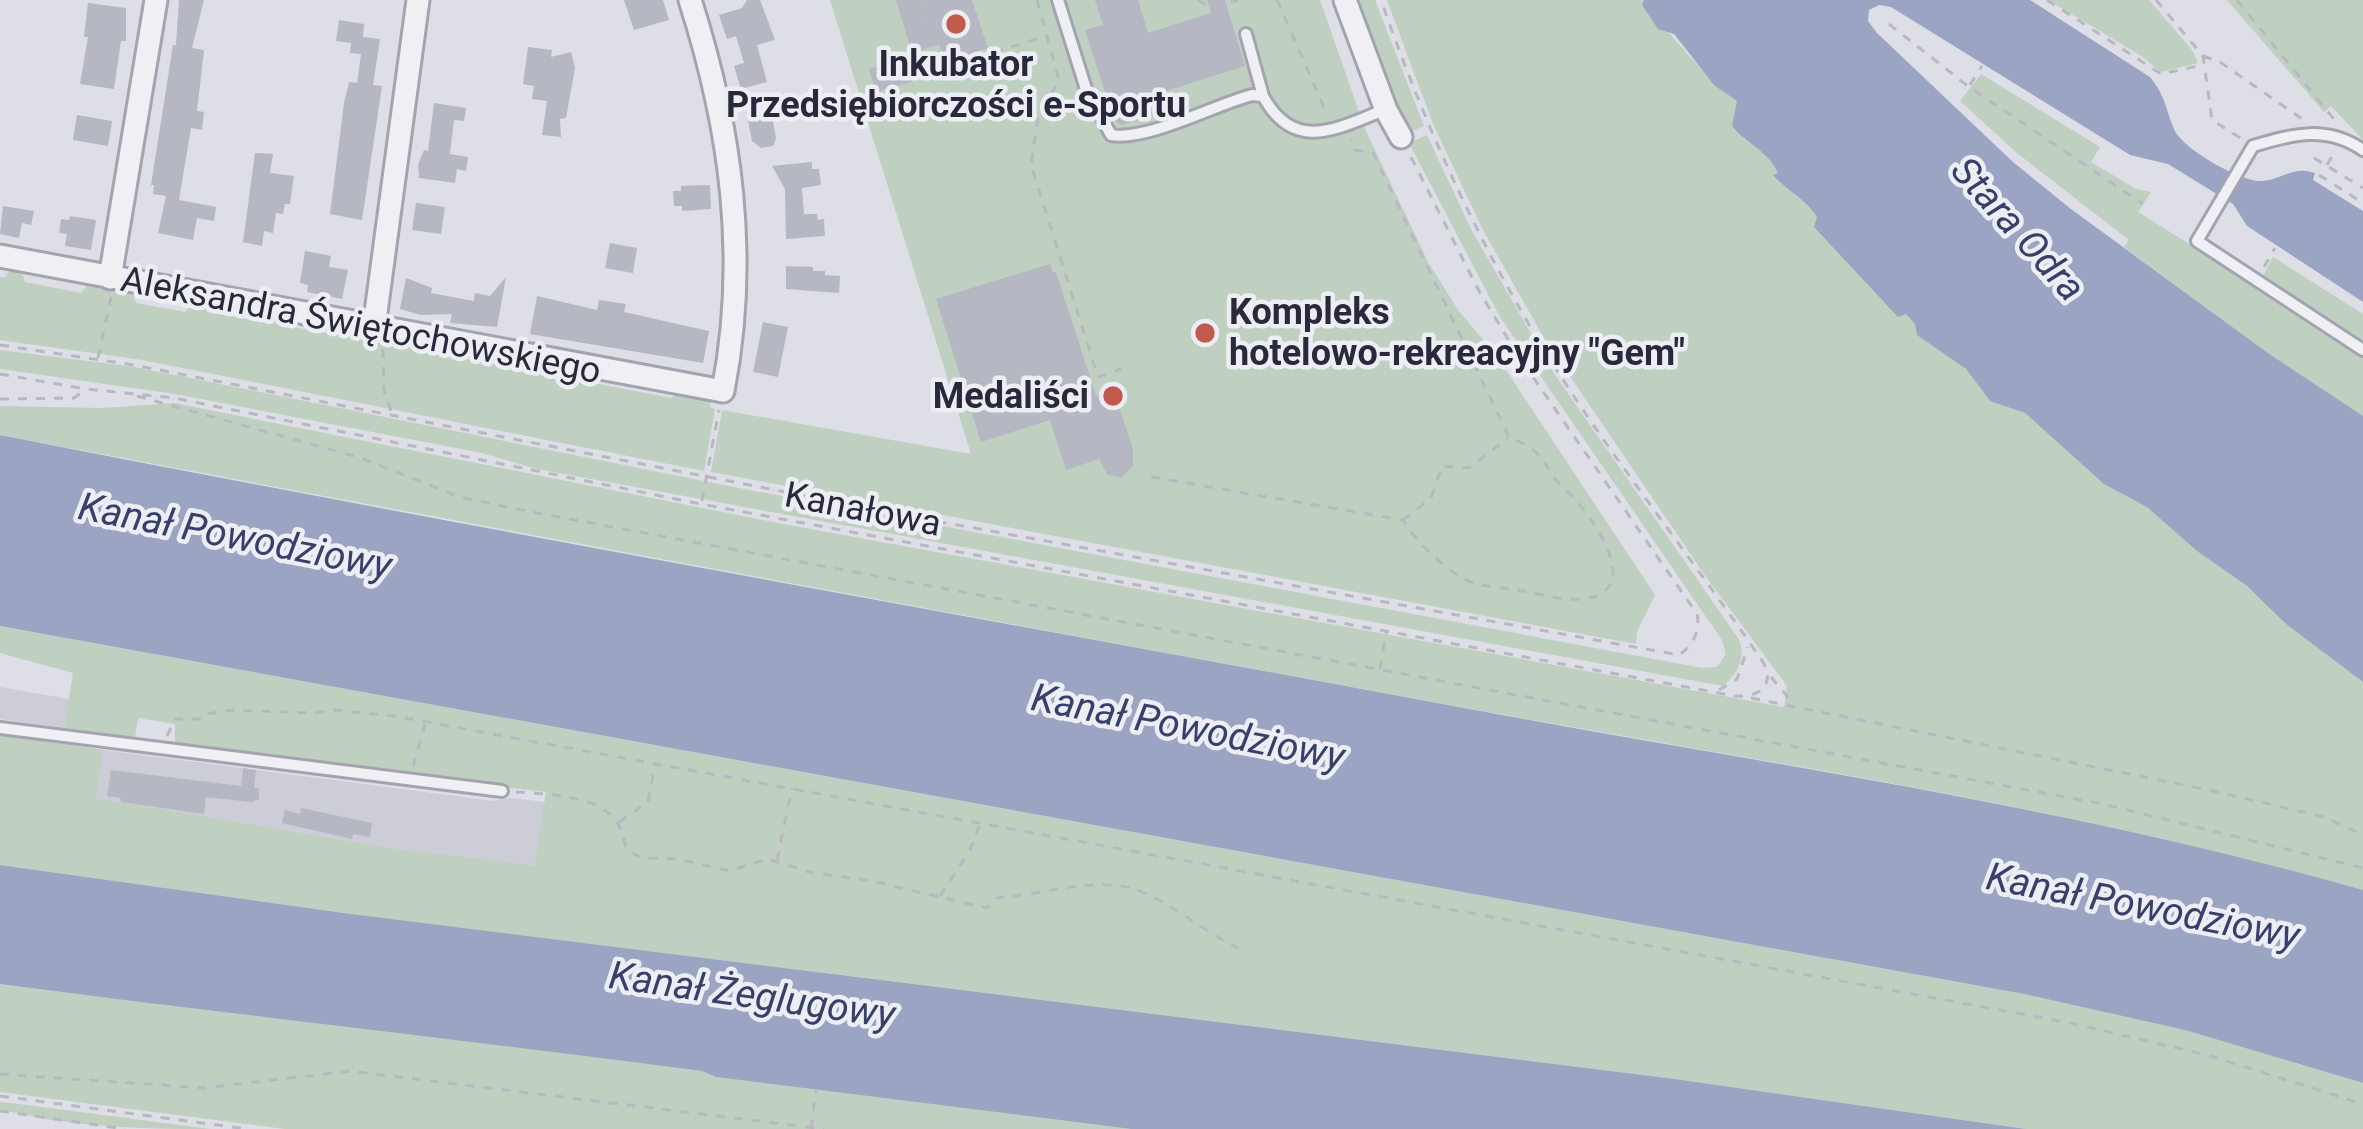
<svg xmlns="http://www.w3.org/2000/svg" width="2363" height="1129" viewBox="0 0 2363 1129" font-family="Roboto,sans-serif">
  <rect width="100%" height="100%" fill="#dddee6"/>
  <!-- built -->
  <path fill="#cccdd7" d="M0,687L69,699L64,728L0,719Z
    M103,750L494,801L510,798L545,802L536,865L391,848L95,798Z"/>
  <!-- green -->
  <path fill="#bfcfc0" d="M830,0H1320L1365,129L1428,262L1458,310L1496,355L1655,595L1637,632L1636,644L711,472L722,410L971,454Z
    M1355,0H1375L1424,126L1405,134Z
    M1387,0H1644L1642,5C1676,36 1700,76 1738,101L1732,126C1742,139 1751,143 1764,153C1786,171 1779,189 1811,206L1915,324L1918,335L1966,369L1990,401L2025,413L2095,475L2148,507L2197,551L2247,586L2286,624L2363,682V890C2061,804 1748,760 1439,703C959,615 479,525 0,435V406L102,408L174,403L783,524L1784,707L1787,686L1704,574L1544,338L1483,230L1433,124Z
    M2048,0H2149L2192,50L2198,63L2161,72L2143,57Z
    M2227,0H2363V140L2331,106L2324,112Z
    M1981,74L2100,147L2091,162L2136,189L2151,192L2138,212L2363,353V416L2268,353L2124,247L2129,240L2017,153L1960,101Z
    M1427,135L1471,229L1553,372L1738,638C1747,656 1738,674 1723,686L537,469L482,453L175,394L0,369V350L135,367L739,488L1702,668L1717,667L1726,654L1722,640L1500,317L1409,143Z
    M2273,257L2363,314V343L2262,278Z
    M12,267L21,269L25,282L81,293L89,283L132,291L136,303L185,312L194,302L204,304L207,312L268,323L273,317L290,320L293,327L338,335L341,330L446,355L449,350L464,352L467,359L527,370L531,365L548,368L550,375L672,398L677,392L711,398L710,407L715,409L704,471L142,360L0,340V277H5Z
    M0,626L2024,994L2185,1030L2363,1083V1129H2026L1675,1079L351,914L0,865V734L103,750L96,798L391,848L535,865L546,792L234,755L175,742V724L138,718L135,737L64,728L73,673L0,653Z
    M0,984C234,1015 469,1040 702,1071L716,1077L1131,1129H285L0,1092Z
    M0,1102L27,1105L210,1129C141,1129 67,1127 0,1109Z"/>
  <!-- water -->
  <path fill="#9ba4c3" d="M1644,0H2030L2150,77C2166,97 2165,107 2174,129C2182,149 2240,181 2260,181C2281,181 2292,165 2315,173L2313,180L2363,211V302L2247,226L2233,204L2168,164L2130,155L1891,7L1879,5L1869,10L1868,21L1877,33L2013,162L2071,209L2268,353L2363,416V682L2286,624L2247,586L2197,551L2147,507L2104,484L2025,413L1990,401L1966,369L1917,335L1915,324L1906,314L1898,317L1814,227L1817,217C1808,201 1786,190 1773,175L1778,173C1769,151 1746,144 1732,126L1737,101L1714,85L1674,34L1658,29L1642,5Z
    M0,435C494,532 991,620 1486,712C1779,766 2076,808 2363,890V1083L2185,1030L2024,994L0,626Z
    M0,865L351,914L1675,1079L2026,1129H1131L716,1077L702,1071C468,1040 234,1015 0,984Z"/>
  <!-- building -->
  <path fill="#b5b7c2" d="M179,0H204L192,48L204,50L197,111L204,112L202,130L191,128L179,200L216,207L214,221L197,218L193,240L158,233L166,196L153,194L154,185H151L173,45H176Z
    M624,0H663L669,20L634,30Z
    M747,0H760L775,40L757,45L767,82L741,89L734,66L744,63L736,36L727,39L719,15L742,8Z
    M896,0H972L988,48L945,62L939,44L912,53Z
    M1095,0H1138L1148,33L1211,13L1207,0H1225L1245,66L1166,91L1172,109L1122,125L1114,120L1085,30L1103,25Z
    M88,3L126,8V41H121L114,89L80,84L88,37H84Z
    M339,20L364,24L363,37L380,39L373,85L382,86L362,220L330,214L344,103L349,82L357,83L361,54L350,53L351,43L336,41Z
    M528,47L552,50L551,57L571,52L575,68L566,118L560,119L561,137L542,135L547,101L532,99L534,86L523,84Z
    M906,58L913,81L876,92L869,69Z
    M434,103L466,108L464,121L454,120L450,154L468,157L466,171L457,169L455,183L419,178L418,165L424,150L428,151Z
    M771,111L776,138L773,146L761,148L752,141L747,115Z
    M77,115L112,121L108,146L73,140Z
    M255,153L273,154L270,173L294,176L290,204H285L283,214L276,213L273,233L264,231L262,246L243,242Z
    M812,162V169H819L821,185L802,188L804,214H817L818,220L824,219L825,236L786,239L785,189L772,166Z
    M710,185L711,209L682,211V206H674L673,191H681V186Z
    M416,203L445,207L441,234L412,230Z
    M3,206L34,211L31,225L22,223L19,238L0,234Z
    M70,216L96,220L91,250L65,246L67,234L59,233L61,219L69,220Z
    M610,243L637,248L633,273L605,268Z
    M305,251L331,256L329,267L348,270L342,299L307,292L308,285L300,283Z
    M1050,264L1053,273L1056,272L1096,396L1110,392L1115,408L1119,407L1133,449V466L1121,478L1107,474L1099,459L1066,470L1050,420L981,442L936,299Z
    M786,266L813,267V271H825V275L840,276L839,293L786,289Z
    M506,277L497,327L450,323L452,314L421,315L400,309L406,278L432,288L431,293L474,301L475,293L490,296Z
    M537,296L597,310L599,300L626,304L624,312L709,331L703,363L530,334Z
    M763,322L788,327L778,377L753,372Z
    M243,768L256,770L254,788H259V799L252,802L206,797L204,814L121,802L120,798L107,796L111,770L241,786Z
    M301,808L372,823L370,837L353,834L352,839L282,823L285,810L300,814Z"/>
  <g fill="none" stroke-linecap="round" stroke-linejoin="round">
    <defs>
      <path id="service" d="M1058,0L1086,89L1111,135C1148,141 1214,105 1252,95L1263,96C1294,154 1338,128 1384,110
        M1246,34L1263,96
        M2363,150C2326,125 2294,134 2253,146L2197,241L2363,350
        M0,728L502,791"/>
      <path id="minor" d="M1345,0L1386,110L1401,137
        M0,256L723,391C749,257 731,128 690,0
        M110,278L156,0
        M374,327L418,0"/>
    </defs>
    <!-- service casing -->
    <use href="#service" stroke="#a3a4af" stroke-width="16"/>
    <!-- minor casing -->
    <use href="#minor" stroke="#a3a4af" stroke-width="27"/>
    <!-- path -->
    <path stroke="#b8b9c0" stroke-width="3" stroke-dasharray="9 9" stroke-linecap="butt" d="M921,0L943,69L1046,36
      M1037,0L1059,80L1038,118L1031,165L1098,377L1121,369
      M1198,0L1211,8L1238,0
      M1277,0L1327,114
      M2047,0L2161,74L2203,65
      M2156,0L2203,56L2212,120L2242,139
      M2237,0L2338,124
      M1889,24L1969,87L2143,204
      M2203,56L2220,62L2305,121
      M1970,85L1982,66
      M2314,158L2363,188
      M2327,165L2334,153
      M2319,175L2363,203
      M2264,267L2275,248
      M0,345L134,365L924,519L1679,655C1692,646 1701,631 1697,614L1517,354L1479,291L1411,157
      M383,349L384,391L392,414
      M98,358L111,297
      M0,374L86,389L174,398L701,504L1735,696C1758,698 1776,686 1763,662C1703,574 1637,490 1577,401C1494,277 1430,141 1381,0
      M137,396L361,458L460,497L521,510L2103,804L2363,868
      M0,399L74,398L85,390
      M1151,477L1403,520C1415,541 1442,566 1462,578C1477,587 1500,587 1517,590C1537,593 1561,601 1581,599C1649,593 1591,514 1568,492C1538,466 1555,457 1509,437L1373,153L1355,150L1350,139
      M702,501L719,410
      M1403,520L1431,498L1442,466L1469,468L1508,438
      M1380,669L1386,632
      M1771,677L1792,702
      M1719,690L1737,679L1748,647
      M1751,698L2209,790L2324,817L2363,835
      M167,736L175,719H202L206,714L233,710L313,713L334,710L394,716L2071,1023L2207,1055L2363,1104
      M413,767L425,724
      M516,792C545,794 599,795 617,822C622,830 624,842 627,850L642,858L678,859L730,871L767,859L813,873L867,880L987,908L997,898C1032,895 1076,883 1111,885C1154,886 1199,930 1238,948
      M619,822L648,802L655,765
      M777,860L792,788
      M940,896L970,850L979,826
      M0,1074L204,1088L350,1071L824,1129
      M0,1096L247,1129
      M0,1111L125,1129
      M811,1129L816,1089"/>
    <!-- service -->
    <use href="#service" stroke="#f0f0f4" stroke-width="10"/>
    <!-- minor -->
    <use href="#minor" stroke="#f0f0f4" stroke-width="21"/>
  </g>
  <!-- markers -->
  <g fill="#c05a4d" stroke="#eceef4" stroke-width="4.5">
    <circle cx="956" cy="24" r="12"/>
    <circle cx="1205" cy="333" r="12"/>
    <circle cx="1113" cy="396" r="12"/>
  </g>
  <g text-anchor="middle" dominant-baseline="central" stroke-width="9" stroke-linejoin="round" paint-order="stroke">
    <!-- poi labels -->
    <g font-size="36" font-weight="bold" fill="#282a3b" stroke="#eceef4">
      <text x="956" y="64">Inkubator<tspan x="956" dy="41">Przedsiębiorczości e-Sportu</tspan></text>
      <text x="1229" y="312" text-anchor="start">Kompleks<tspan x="1229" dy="41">hotelowo-rekreacyjny "Gem"</tspan></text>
      <text x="1089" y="396" text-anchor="end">Medaliści</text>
    </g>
    <!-- street labels -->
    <g font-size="36" fill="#282a3b" stroke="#eceef4">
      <text transform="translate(361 325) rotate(11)">Aleksandra Świętochowskiego</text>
      <text transform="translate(863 509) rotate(11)">Kanałowa</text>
    </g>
    <!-- water labels -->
    <g font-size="39" font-style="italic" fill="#37406a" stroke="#eceef4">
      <text transform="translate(2018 229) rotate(48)">Stara Odra</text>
      <text transform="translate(235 536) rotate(11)">Kanał Powodziowy</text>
      <text transform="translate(1188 727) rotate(11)">Kanał Powodziowy</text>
      <text transform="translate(2143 906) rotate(11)">Kanał Powodziowy</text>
      <text transform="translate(752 995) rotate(8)">Kanał Żeglugowy</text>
    </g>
  </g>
</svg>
